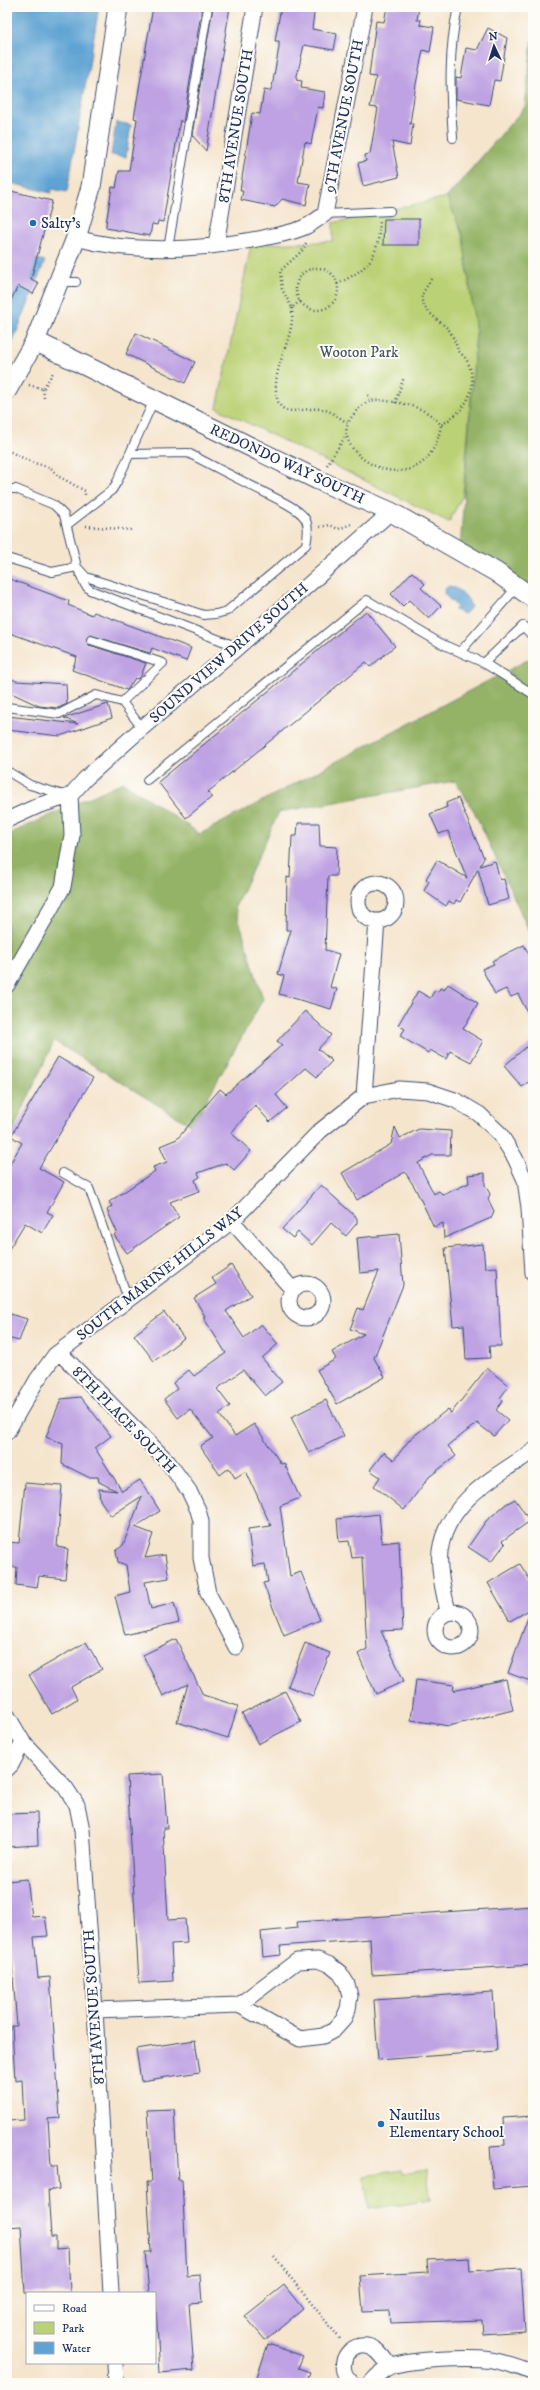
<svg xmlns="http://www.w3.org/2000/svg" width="540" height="2390" viewBox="0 0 540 2390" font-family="'IM FELL DW Pica',serif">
  <rect width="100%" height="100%" fill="#fdfcf7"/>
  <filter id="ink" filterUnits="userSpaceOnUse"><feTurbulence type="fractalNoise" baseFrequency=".025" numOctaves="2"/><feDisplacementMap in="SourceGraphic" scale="8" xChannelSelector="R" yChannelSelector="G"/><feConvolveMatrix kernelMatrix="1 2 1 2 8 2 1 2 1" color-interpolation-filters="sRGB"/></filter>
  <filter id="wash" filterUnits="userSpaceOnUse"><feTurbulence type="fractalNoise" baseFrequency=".012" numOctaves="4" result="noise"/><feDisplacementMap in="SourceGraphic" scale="16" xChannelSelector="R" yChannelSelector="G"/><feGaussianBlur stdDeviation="0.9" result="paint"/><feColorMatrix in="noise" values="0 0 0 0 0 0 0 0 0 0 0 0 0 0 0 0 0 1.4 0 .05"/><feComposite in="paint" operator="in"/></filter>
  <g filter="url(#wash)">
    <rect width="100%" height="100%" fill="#f5e5cd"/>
    <!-- green -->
    <path fill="#bbd175" stroke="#6b806a" d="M447,197L463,236L476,333L463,495L449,522L217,408L251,245C279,242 305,244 333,241V223Z
      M401,2170L402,2174L426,2170L431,2199L369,2209L364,2176Z"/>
    <!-- forest -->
    <path fill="#94b366" stroke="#587162" d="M532,40H533V597L460,550L476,333L463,236L447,197L525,107Z
      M533,657V939L474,811L455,781L279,812L235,907L263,999L192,1126L54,1041L7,1144V835L123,782L200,834Z"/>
    <!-- water -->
    <path fill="#5fa3d3" stroke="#3d6998" d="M7,7H99L67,192L52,189L51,193L7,182Z
      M116,122L131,125L126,157L111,155Z
      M7,251L45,261L12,344L7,343Z
      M449,586C459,588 469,597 471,607L465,614L454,610L457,607L444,594L445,589Z"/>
    <g id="blocks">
      <!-- building -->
      <path fill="#bea2e3" d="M153,7H202L183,123L180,120L163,222L158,221L157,225L152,224L150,236L106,228V224L112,187L116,188L119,171H129L137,119L134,118Z
        M213,7H230L206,151L192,135Z
        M281,7H315L312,29L337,34L334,50L304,45L296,80L302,81L301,88L325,92L323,108L318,107L311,144L305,142L298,182L310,184L306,205L282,199L275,207L241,200L243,191H240L252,113L260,114L264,90L270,91L272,87L279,47V41H275Z
        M387,7H419L417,20H421L420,25L434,27L430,52L423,50L416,84L410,124H413L410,146L392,142L399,177L363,186L358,163L366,161L365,155L370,154L378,108L370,107L376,77L369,76L373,44L376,21L384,22Z
        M488,28L507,38L500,81L494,80L489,105L456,99V77L461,78L466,48L477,50Z
        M7,190L52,201L31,279L39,283L33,294L18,286L7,308Z
        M384,219H419V245H383Z
        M136,333L195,362L185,383L126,354Z
        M412,572L425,584L421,588L441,606L429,619L409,600L403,606L391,594Z
        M7,578L69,601L68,605L92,615L94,612L191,648L186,661L152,648L150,653L90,635L86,639L89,645L146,663L141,676L138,679L135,678L127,690L72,670L77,657L7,632Z
        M366,611L395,646L370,667L366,662L208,792L212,797L186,818L158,782Z
        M7,676L16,681L66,684L67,704L58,708L39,706L7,691Z
        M108,704L112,718L60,736L7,730V716L78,724L64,718Z
        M458,798L484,858L480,866L495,861L500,880L504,879L509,899L488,905L478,869L460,902L456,900L454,904L449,901L446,906L424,891L429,881L426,879L437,860L467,878L448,831L439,834L430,814L447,807L446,803Z
        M298,823H319L320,846L337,847L336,876H328L325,950L339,954L330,987L337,989L331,1009L279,994L284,976L278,974L291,930H286L287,877L290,878L292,836H297Z
        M524,945L533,962V1023L518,994L511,997L506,989L495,994L482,969L494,964L492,961Z
        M448,984L478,1003L463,1029L483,1041L471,1062L450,1051L446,1059L430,1050L428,1053L400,1036L405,1029L398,1025L418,991L430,998L435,990L438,992L440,988L444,990Z
        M305,1011L331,1035L318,1049L332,1061L317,1077L306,1068L276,1095L287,1108L270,1122L255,1105L231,1133L251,1151L234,1170L226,1163L198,1173L200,1177L195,1180L199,1191L170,1202L179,1217L127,1253L114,1235L117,1232L107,1210L112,1206L109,1202L155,1171L153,1167L167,1162L160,1146L177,1139L220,1089L226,1094L282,1045L277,1041Z
        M533,1041V1078L522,1087L504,1066Z
        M58,1057L93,1078L39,1168L64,1182L47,1212L53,1215L42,1233L25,1223L7,1252V1169L22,1143L11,1136Z
        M395,1127L400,1138L419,1129L451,1131L450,1155H432L418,1163L434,1194L439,1191L443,1195L469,1183L468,1175L485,1173V1185L490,1194L488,1199L494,1211L491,1218L444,1238L443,1223L434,1227L415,1188L405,1172L357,1200L342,1173L391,1144Z
        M321,1185L357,1218V1223L346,1236L331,1223L312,1245L298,1232L293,1238L282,1229Z
        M399,1234L403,1285L374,1358L385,1377L337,1404L317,1370L336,1359L332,1352L364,1334L350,1329L358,1308L363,1310L379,1271L360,1273L357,1238Z
        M483,1244L485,1268L497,1267L501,1346H489L490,1358L466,1359L464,1325L453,1326L445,1248Z
        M231,1265L251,1295L226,1311L244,1338L261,1324L278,1344L262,1358L282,1382L265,1396L243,1370L217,1389L230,1406L219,1414L235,1436L254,1424L281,1464L284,1463L300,1498L280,1506L290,1576L301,1572L320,1620L284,1635L263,1583L268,1582L265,1564L253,1566L248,1529L271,1526L246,1471L235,1478L229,1468L220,1475L200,1446L213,1438L190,1409L178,1418L164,1399L177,1389L173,1383L189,1370L194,1376L226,1353L203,1317L205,1316L194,1298L216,1284L212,1278Z
        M164,1312L184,1338L154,1361L134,1335Z
        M7,1313L27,1319L19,1341L7,1338Z
        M487,1368L509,1386L500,1398L503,1401L496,1410L508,1420L494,1436L477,1423L448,1446L456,1456L429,1477L404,1510L374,1486L380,1477L370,1470L384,1452L394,1460L410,1439L448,1409L451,1413Z
        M81,1397L111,1436L95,1448L122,1491L140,1480L160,1511L135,1527L153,1534L145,1558L165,1555L169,1578L145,1582L151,1609L174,1603L179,1622L125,1635L115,1596L130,1592L126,1565L118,1562L116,1551L123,1545L142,1496L111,1516L100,1500L99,1489L117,1491L99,1482L98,1477H88L62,1464L63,1444L46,1437L61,1399Z
        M326,1400L344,1436L309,1453L291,1417Z
        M25,1483L62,1486L57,1547L68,1549L65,1579L39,1576L37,1588L16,1585L17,1567H7V1542L19,1543Z
        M515,1499L530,1521L502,1541L505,1544L491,1562L468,1547L486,1521L506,1504Z
        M379,1514L382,1543L399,1541L403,1630L381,1631L404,1681L376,1694L358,1654L367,1649L362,1557L352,1558L349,1541L339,1542L337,1519Z
        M520,1564L533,1585V1682L508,1673L531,1609L510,1621L488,1583Z
        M176,1639L203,1695L238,1706L228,1738L177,1722L188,1684L163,1696L143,1655Z
        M86,1642L102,1669L71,1687L77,1699L52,1714L29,1675Z
        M305,1643L330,1653L313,1696L288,1686Z
        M506,1679L513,1710L449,1726L411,1720L416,1680L454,1685L453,1691Z
        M285,1691L301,1722L258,1744L242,1713Z
        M163,1774L167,1828H163L168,1920L185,1919L187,1943L171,1944L173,1981L139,1983L127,1776Z
        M37,1813L38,1845L7,1847V1814Z
        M27,1879L32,1917L45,1916L48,1936L34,1937L38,1978L50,1977L60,2118L48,2119L51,2166H57L59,2189L48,2190L51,2237H56V2249L68,2248L70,2293H25L21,2226L7,2227V2121L24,2120L22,2080L15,2081L12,2026H17L10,1940H7V1881Z
        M533,1906V1965L372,1975L370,1939L280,1946L281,1955L263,1957L261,1932L298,1928L297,1922Z
        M493,1992L497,2051L378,2060L374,2000Z
        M195,2040L200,2072L141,2081L136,2049Z
        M174,2109L178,2180H182L187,2276L200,2275L202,2303L189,2304L194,2370L160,2373L155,2293H149L145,2252H151L147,2182H152L147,2110Z
        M533,2116V2186L493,2189L490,2146L505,2145L503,2118Z
        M469,2258L470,2271L521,2268L525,2331L483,2334L482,2320L390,2323L389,2311L363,2312L360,2276L428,2272L427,2260Z
        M284,2285L303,2309L265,2340L245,2316Z
        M268,2344L303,2356L298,2368L310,2372L306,2383H255Z"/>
    </g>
  </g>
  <g filter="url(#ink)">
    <use href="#blocks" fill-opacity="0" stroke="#3c4a6f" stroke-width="1"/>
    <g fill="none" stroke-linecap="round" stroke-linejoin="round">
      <defs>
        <path id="service" d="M453,138C450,93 448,51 458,7
          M325,214L390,211
          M168,249L208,7
          M60,282H76
          M7,489H16L54,505L64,515L77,567L86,577L204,615L216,614L227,611L306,545C311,521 307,515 285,503L188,453L130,454
          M68,524L112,490L117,482L154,400
          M7,558L52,572L77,567L85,585L90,590L238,647
          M91,640L163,663L122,702L142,728
          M460,652L517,587
          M484,663L523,626L533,637
          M7,707L59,714L96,695L122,702
          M7,771L30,785L64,795
          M147,780L367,600L440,643L484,663L533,694
          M63,1173L89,1188L128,1299"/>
        <path id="minor" d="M76,238C137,255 202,250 263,238C277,235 294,233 307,226C313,223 319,218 325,214L365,7
          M216,245L255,7
          M7,820L40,805L70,796L85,779L142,728L238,647L391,512
          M358 902a19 19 0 1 1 38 0a19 19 0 1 1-38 0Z
          M7,985L63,887L72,835L70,796
          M364,1096L377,921
          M232,1221L293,1290
          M289 1301a17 17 0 1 1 34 0a17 17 0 1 1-34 0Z
          M59,1352L168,1462L189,1491L198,1510L201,1521V1558L208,1593L236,1647
          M7,1432L37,1380L55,1355L232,1221L320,1131L364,1096L399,1089L428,1091L455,1100L479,1114L500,1134L515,1158L525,1180L529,1208L533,1273
          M435 1630a18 18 0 1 1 36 0a18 18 0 1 1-36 0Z
          M448,1612C444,1593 438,1571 440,1551C447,1501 495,1477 533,1451
          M7,1715L23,1742L11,1765L7,1769
          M23,1742L65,1787L77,1805L82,1830L95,2010L111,2293
          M95,2010L239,2005L297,1961L318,1960L330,1965L340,1973L347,1984L350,1996L348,2009L343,2020L334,2030L323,2036L300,2039L239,2005
          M115,2363L116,2383
          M352,2383C330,2364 354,2335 376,2350C381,2354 386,2361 390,2367
          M371,2383C375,2377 385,2369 392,2366C414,2359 469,2357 492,2360C506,2363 520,2367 533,2373"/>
        <path id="tertiary" d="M35,341L318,480L391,512L496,572L533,598
          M7,390L35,341L76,238L91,187L118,7"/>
      </defs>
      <!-- service casing -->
      <use href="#service" stroke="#3c4a6f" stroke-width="10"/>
      <!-- minor casing -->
      <use href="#minor" stroke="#3c4a6f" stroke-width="17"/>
      <!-- tertiary casing -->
      <use href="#tertiary" stroke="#3c4a6f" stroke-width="21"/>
      <!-- path -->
      <path stroke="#3c4a6f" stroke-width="2.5" stroke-dasharray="1 3" stroke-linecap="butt" d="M296 289a21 21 0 1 1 42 0a21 21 0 1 1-42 0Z
        M431,279C428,286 420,294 422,301C426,313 439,320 447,328C453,334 455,343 458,350C460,353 464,356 466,359C482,388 465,411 441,425
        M337,284C369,268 378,259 380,222
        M300,301L292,308L282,289L280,271L303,250L306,243
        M292,308C295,337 274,363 276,391C278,423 303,406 321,409C331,410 339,418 348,423C333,459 427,509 441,425C426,406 401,402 377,400C363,401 354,412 348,423
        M29,385L43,389L54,371
        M43,389L44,398
        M368,395L370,400
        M395,403L404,377
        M7,450L31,462L51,468L58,476L85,491V495
        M327,465L345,437
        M86,526L132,530
        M320,527L330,525L338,529L352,524
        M274,2257L341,2340"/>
      <!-- service -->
      <use href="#service" stroke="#fff" stroke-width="8"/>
      <!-- minor -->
      <use href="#minor" stroke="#fff" stroke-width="15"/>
      <!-- tertiary -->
      <use href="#tertiary" stroke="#fff" stroke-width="19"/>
    </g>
  </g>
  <!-- markers -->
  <g fill="#1f6fb2" stroke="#fdfcf7" stroke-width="1.5">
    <circle cx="33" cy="223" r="4"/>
    <circle cx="381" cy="2124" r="4"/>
  </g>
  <g text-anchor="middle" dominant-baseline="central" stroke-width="4" stroke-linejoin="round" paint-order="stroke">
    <!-- street labels -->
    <g font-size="15" fill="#1b2f5e" stroke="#fdfcf7">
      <text transform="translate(344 116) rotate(-79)">9TH AVENUE SOUTH</text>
      <text transform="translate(236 126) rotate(-81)">8TH AVENUE SOUTH</text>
      <text transform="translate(287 464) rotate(25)">REDONDO WAY SOUTH</text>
      <text transform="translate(229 653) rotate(-41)">SOUND VIEW DRIVE SOUTH</text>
      <text transform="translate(160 1274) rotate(-38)">SOUTH MARINE HILLS WAY</text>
      <text transform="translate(124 1420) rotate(46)">8TH PLACE SOUTH</text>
      <text transform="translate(94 2007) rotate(-94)">8TH AVENUE SOUTH</text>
    </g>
    <!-- poi labels -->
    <g font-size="15" fill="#1b2f5e" stroke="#fdfcf7" text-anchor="start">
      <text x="41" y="223">Salty's</text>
      <text x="389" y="2115">Nautilus<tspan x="389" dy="17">Elementary School</tspan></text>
    </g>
    <!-- park labels -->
    <g font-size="15" fill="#435864" stroke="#fdfcf7">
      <text x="359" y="352">Wooton Park</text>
    </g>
  </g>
  <!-- margin -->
  <rect width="540" height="2390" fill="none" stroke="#fdfcf7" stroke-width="24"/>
  <!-- legend -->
  <rect x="26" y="2292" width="130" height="72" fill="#fdfcf7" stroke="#a3aaba"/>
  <rect x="34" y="2305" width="20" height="6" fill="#ffffff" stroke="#a3aaba"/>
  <text x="62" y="2312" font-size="12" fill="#1b2f5e">Road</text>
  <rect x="34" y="2322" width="20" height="12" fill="#bbd175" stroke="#a3aaba"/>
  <text x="62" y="2332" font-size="12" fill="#1b2f5e">Park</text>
  <rect x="34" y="2342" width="20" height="12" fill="#5fa3d3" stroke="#a3aaba"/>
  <text x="62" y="2352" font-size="12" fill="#1b2f5e">Water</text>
  <!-- north arrow -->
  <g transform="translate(494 46) rotate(356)" stroke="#fdfcf7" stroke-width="3" paint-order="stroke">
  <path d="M0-3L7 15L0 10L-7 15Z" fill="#1b2f5e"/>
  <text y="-6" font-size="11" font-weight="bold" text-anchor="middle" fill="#1b2f5e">N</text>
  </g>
</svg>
